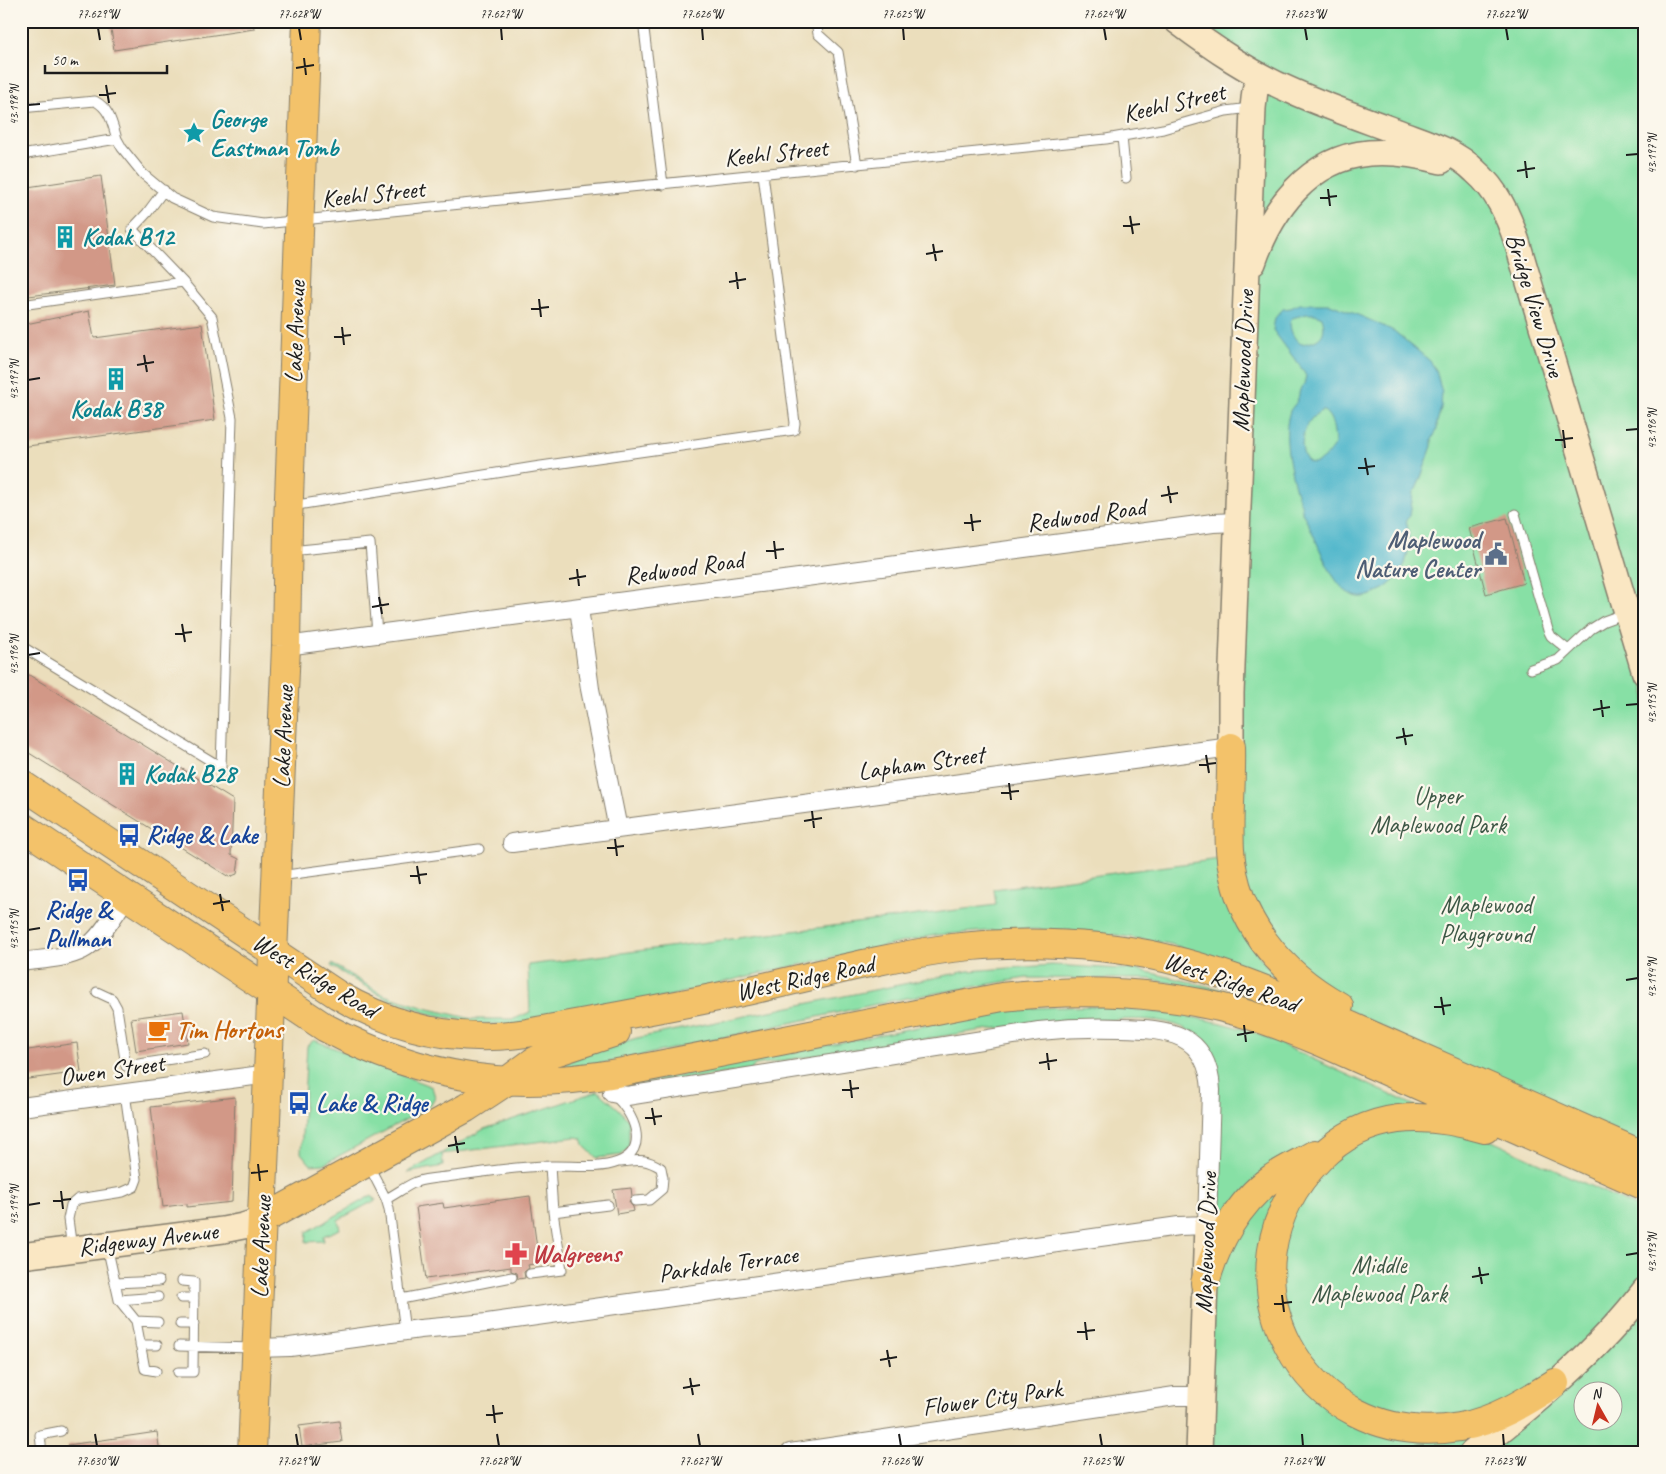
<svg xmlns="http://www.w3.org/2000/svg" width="1666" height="1474" viewBox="0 0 1666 1474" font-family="Caveat,sans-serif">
  <rect width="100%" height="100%" fill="#fbf7ec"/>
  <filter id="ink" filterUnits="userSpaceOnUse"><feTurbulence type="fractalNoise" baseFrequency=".02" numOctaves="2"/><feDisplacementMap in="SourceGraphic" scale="10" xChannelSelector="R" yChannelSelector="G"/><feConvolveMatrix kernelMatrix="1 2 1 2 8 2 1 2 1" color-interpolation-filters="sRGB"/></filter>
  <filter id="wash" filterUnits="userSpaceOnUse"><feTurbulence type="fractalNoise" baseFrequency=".0096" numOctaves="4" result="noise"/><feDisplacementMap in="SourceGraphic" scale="20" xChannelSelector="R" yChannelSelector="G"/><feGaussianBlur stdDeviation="1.12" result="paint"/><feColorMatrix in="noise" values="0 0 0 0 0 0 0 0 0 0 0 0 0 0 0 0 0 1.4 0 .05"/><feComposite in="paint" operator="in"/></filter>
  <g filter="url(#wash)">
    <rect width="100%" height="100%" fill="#ebdebc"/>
    <!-- green -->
    <path fill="#87e0a5" stroke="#527e60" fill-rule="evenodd" d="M1177,21H1645V1156L1336,1004L1237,891L1255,90Z
      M1220,859L1248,941L1275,977L1170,944L1116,935L1065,930L1014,929L936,935L748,976L670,996L531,1026L473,1023L427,1013L383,997L331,966L332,964L384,995L429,1009L473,1019H514L530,1012L528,965L996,905L994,889Z
      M1052,965L1139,970L1249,996L1148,979L1026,978L895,1000L617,1061L550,1070L595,1050L637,1038L968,971Z
      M1099,1006C1152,1011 1205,1016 1256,1033L1645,1211V1453H1199L1212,1056C1204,1040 1192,1030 1176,1025C1154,1017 1127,1020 1104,1020C1046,1020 989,1029 931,1038C873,1047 814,1056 755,1065L751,1070L624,1088V1086L997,1011L1031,1008ZM1584,1392H1614V1422H1584Z
      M314,1040L432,1087L435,1097L429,1107L324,1164L311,1165L301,1153L307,1046Z
      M598,1091L619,1109L629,1121V1147L622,1155L597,1158L585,1147L582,1138L575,1137L442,1154L443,1166L407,1173L484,1129Z
      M372,1195L376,1200L338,1220L340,1229L323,1236L324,1241L306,1242L307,1232Z"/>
    <!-- water -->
    <path fill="#4db6cb" stroke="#346974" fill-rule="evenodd" d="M1299,304H1330L1363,317L1394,331L1430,361L1436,370L1442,393L1441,408L1437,422V429L1432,440V446L1420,480L1416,489L1413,492L1410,516L1406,520C1411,539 1410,563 1396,578C1388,587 1381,591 1371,595C1334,611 1318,534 1302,513C1303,505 1298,498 1296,491C1290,468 1282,434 1290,411C1292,407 1295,405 1297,401C1300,395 1298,389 1304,384L1306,376L1302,369L1273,330L1275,318L1283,309L1291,308ZM1307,314H1315L1322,317C1328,336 1319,342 1301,344C1293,338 1290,331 1290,321L1292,318ZM1323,410C1334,418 1334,431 1335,444C1302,496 1287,426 1323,410Z"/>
    <g id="blocks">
      <!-- building -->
      <path fill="#d29887" d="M110,21H253L254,29L114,50Z
        M101,176L115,285L21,297V188Z
        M89,311L94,338L202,324L215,420L21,447V325Z
        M1507,518L1524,583L1486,594L1469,528Z
        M21,670L233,800L231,855L239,859L237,874L229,877L21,748Z
        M183,1011L188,1043L136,1051L131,1018Z
        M77,1043L81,1072L21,1080V1051Z
        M235,1097L232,1202L187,1207V1204L163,1207L151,1107Z
        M631,1188L632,1196L629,1202L633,1207L634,1211L617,1214L613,1190Z
        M530,1196L539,1263L528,1265L529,1268L524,1272L525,1278L518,1279L517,1273L511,1271V1267L426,1279L416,1207L443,1203L444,1208Z
        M339,1421L342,1442L302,1447L299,1426Z
        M157,1432L160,1453H69L68,1445Z"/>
    </g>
  </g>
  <g filter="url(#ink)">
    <use href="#blocks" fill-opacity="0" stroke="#847d6c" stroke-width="1"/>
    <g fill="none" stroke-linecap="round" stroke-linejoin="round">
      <defs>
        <path id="lane" d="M643,21L663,185
          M816,21L818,34L838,52L857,165
          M21,108L95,101C110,109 112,123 117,139
          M1122,137L1126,178
          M21,155L117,139L122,148L143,174L172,198L213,217L263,224L1106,139L1163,129L1226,111L1250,108
          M21,305L183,282
          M291,506L534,467L794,430L795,423L763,174
          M1515,514L1548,630L1551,636L1568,650
          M290,551L370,543L377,634
          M21,646L221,767L232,418L212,317L183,282L132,229L147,213L164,190
          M1531,669L1558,660L1591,629L1604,621L1626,613
          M279,876L479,849
          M97,992L112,999L117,1008L126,1066L205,1054
          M621,1162C639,1160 645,1158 661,1168L663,1178L662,1189L649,1200L635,1201
          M368,1164L386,1199L389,1209L405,1331
          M386,1199C396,1194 406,1186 416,1182C427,1178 442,1178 454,1176C486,1172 517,1166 549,1166C571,1165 597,1170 618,1162C651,1149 633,1113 615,1096
          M553,1212L608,1205
          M107,1246L119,1300L136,1321L145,1369L156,1371
          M72,1249L68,1219L71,1205L78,1199L123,1192L134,1187L137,1179L125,1093
          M530,1274L562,1270L553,1212L550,1166
          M115,1283L159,1281
          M181,1298H194
          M401,1299L512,1277
          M119,1300L158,1297
          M136,1321L158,1322
          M180,1324H194
          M140,1345H157
          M179,1346L254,1348
          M178,1372H193L194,1282L182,1281
          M42,1453L40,1435L61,1431"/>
        <path id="street" d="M579,608L590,689L618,829
          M286,646L1213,523L1237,522
          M512,843L1231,747
          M21,962C41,959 64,959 82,950C98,943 116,912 126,897
          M21,1107L268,1074
          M256,1348L290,1347L420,1329L487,1323L1179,1226L1207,1225L1211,1090C1208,1032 1167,1029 1120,1028C1093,1027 1066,1028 1039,1031L627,1096L612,1093
          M790,1453L1175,1396H1201"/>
        <path id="secondary" d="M1177,21C1214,49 1251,74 1294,92C1328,107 1363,119 1398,132C1424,142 1454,150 1475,171C1497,190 1508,215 1517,242L1645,673
          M1253,263C1271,210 1309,158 1369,153C1393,151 1418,155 1441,161
          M1231,747V693L1253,108L1255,90L1261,77
          M21,1256L223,1230L243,1226L262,1220
          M1199,1453L1207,1225
          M1472,1453C1533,1405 1598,1352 1645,1290"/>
        <path id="primary" d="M262,1220L466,1108L507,1081
          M252,1453L286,646L288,524L307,21"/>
        <path id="highway" d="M1231,747C1232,781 1228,816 1230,850C1235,920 1280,973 1339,1006
          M21,784L338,995C396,1029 460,1043 527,1033C602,1019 677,1006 751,990C818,975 885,957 952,948C1001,942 1050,942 1099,947C1202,957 1294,1001 1387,1042C1473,1080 1559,1118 1645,1156
          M21,826L326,1028C424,1080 514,1092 623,1072L1002,997C1082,988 1162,991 1239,1012C1268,1020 1294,1031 1321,1042L1645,1186
          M507,1081L533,1062L549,1054L616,1032
          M1485,1129C1424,1111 1367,1111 1320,1158C1206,1272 1303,1454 1460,1427C1495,1421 1525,1402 1555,1383
          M1205,1283C1216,1243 1238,1203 1271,1179C1285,1169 1301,1162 1315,1154"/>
      </defs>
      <!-- lane casing -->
      <use href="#lane" stroke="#847d6c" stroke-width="11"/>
      <!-- street casing -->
      <use href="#street" stroke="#847d6c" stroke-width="20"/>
      <!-- secondary casing -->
      <use href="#secondary" stroke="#847d6c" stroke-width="28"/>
      <!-- primary casing -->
      <use href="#primary" stroke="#847d6c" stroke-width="30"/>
      <!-- highway casing -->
      <use href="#highway" stroke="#847d6c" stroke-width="30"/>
      <!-- lane -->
      <use href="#lane" stroke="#fff" stroke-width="9"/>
      <!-- street -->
      <use href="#street" stroke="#fff" stroke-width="18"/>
      <!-- secondary -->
      <use href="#secondary" stroke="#fae7c3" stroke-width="25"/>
      <!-- primary -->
      <use href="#primary" stroke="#f3c26a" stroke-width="28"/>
      <!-- highway -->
      <use href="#highway" stroke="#f3c26a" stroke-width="28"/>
    </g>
  </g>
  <!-- ticks -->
  <path fill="none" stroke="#1c1c1c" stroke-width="2" d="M98,28L100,40M299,28L301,40M501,28L502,40M702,28L703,40M903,28L904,40M1104,28L1106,40M1305,28L1307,40M1506,28L1508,40M304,58L306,75M296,68L314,65M106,85L109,103M99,95L116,93M28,105L40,104M1626,155L1638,154M1525,161L1527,178M1517,171L1535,168M1328,189L1330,206M1320,198L1337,196M1130,216L1133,234M1123,226L1140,224M933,244L936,261M926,254L943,251M736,272L738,289M729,282L746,279M539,299L541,317M531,309L549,307M342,327L344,345M334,337L351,335M144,355L147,372M137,365L154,362M28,380L40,378M1563,430L1565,448M1626,430L1638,429M1555,440L1573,438M1365,458L1368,475M1358,468L1375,466M1168,486L1171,503M1161,496L1178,493M971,514L973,531M964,523L981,521M774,541L776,559M766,551L784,549M577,569L579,586M569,579L586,576M379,597L382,614M372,607L389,604M182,624L185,642M175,634L192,632M28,655L40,653M1601,700L1603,717M1626,705L1638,704M1593,710L1610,707M1403,728L1406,745M1396,738L1413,735M1206,755L1209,773M1199,765L1216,763M1009,783L1011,800M1001,793L1019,791M812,811L814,828M804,821L822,818M615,839L617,856M607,848L624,846M417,866L420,884M410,876L427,874M220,894L223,911M213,904L230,901M28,930L40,928M1626,980L1638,978M1441,997L1444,1015M1434,1007L1451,1005M1244,1025L1246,1042M1237,1035L1254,1032M1047,1053L1049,1070M1039,1063L1057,1060M850,1080L852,1098M842,1090L859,1088M652,1108L655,1125M645,1118L662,1116M455,1136L458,1153M448,1146L465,1143M258,1164L260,1181M251,1173L268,1171M61,1191L63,1209M53,1201L71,1199M28,1205L40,1203M1626,1255L1638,1253M1479,1267L1482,1284M1472,1277L1489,1274M1282,1295L1284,1312M1274,1304L1292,1302M1085,1322L1087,1340M1077,1332L1095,1330M887,1350L890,1367M880,1360L897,1357M690,1378L693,1395M683,1388L700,1385M493,1405L495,1423M486,1415L503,1413M95,1434L97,1446M296,1434L298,1446M497,1434L499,1446M698,1434L700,1446M899,1434L901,1446M1100,1434L1102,1446M1302,1434L1303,1446M1503,1434L1504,1446"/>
  <!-- icons -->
  <defs>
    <symbol id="sight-bare" viewBox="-9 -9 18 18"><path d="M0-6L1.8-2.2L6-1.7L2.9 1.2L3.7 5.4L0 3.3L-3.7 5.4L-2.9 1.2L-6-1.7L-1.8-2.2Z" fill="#0f9aa8" stroke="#fbf7ec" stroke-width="2.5" paint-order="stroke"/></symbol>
    <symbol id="building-bare" viewBox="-9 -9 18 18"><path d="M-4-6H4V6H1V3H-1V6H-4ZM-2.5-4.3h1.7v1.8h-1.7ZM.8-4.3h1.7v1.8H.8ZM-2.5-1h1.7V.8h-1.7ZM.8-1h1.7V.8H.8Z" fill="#0f9aa8" stroke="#fbf7ec" stroke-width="2.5" paint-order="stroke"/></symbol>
    <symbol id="civic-bare" viewBox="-9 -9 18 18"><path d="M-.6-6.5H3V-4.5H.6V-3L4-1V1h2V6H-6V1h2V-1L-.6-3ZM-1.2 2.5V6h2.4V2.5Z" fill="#5c6f8a" stroke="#fbf7ec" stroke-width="2.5" paint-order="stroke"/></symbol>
    <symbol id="bus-bare" viewBox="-9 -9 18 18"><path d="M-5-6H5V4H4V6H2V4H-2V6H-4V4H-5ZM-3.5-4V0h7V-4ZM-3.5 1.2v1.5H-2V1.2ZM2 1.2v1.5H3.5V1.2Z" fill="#1a4fb4" stroke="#fbf7ec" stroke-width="2.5" paint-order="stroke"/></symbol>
    <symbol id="cafe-bare" viewBox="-9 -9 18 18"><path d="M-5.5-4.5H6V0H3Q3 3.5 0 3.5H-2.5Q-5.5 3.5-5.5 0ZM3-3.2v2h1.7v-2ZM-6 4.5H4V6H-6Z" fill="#e8710a" stroke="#fbf7ec" stroke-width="2.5" paint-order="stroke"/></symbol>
    <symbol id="pharmacy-bare" viewBox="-9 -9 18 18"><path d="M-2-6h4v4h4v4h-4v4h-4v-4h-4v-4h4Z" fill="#e0444e" stroke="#fbf7ec" stroke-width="2.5" paint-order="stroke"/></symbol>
  </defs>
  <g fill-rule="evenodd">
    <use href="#sight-bare" x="178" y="117" width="32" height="32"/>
    <use href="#building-bare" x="49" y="221" width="32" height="32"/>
    <use href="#building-bare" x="100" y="363" width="32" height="32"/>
    <use href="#civic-bare" x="1480" y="538" width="32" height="32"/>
    <use href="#building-bare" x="111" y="758" width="32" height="32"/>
    <use href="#bus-bare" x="113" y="819" width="32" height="32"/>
    <use href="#bus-bare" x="62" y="864" width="32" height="32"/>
    <use href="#cafe-bare" x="143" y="1014" width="32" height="32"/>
    <use href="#bus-bare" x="283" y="1087" width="32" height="32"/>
    <use href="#pharmacy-bare" x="500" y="1238" width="32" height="32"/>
  </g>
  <g text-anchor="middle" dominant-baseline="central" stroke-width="4.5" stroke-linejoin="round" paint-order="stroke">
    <!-- street labels -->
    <g font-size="25" fill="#1c1c1c" stroke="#fbf7ec">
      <text transform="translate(1174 103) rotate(-13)">Keehl Street</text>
      <text transform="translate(776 153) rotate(-6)">Keehl Street</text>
      <text transform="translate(373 194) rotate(-6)">Keehl Street</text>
      <text transform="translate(1535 305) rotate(73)">Bridge View Drive</text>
      <text transform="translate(295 332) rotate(-88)">Lake Avenue</text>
      <text transform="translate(1243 361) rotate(-88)">Maplewood Drive</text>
      <text transform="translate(1086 515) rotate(-8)">Redwood Road</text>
      <text transform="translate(684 568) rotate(-8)">Redwood Road</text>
      <text transform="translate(283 737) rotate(-88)">Lake Avenue</text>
      <text transform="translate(921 763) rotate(-8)">Lapham Street</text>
      <text transform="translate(315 976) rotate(31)">West Ridge Road</text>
      <text transform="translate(805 978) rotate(-12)">West Ridge Road</text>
      <text transform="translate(1231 982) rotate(19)">West Ridge Road</text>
      <text transform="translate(112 1070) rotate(-8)">Owen Street</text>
      <text transform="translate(148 1239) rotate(-7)">Ridgeway Avenue</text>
      <text transform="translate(1206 1243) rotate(-88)">Maplewood Drive</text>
      <text transform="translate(261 1247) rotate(-88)">Lake Avenue</text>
      <text transform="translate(728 1264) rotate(-8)">Parkdale Terrace</text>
      <text transform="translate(992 1398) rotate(-8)">Flower City Park</text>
    </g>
    <!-- culture labels -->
    <g font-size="25" font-weight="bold" fill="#0d838f" stroke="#fbf7ec" text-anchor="start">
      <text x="210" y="119">George<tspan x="210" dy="29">Eastman Tomb</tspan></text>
      <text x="82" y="237">Kodak B12</text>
      <text x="116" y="409" text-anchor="middle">Kodak B38</text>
      <text x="144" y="774">Kodak B28</text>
    </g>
    <!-- service labels -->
    <g font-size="25" font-weight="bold" fill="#4e5e75" stroke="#fbf7ec" text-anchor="end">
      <text x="1480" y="540">Maplewood<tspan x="1480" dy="29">Nature Center</tspan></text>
    </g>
    <!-- park labels -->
    <g font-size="25" fill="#3c5745" stroke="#fbf7ec">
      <text x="1438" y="796">Upper<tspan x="1438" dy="29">Maplewood Park</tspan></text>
      <text x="1486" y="905">Maplewood<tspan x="1486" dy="29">Playground</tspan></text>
      <text x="1379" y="1265">Middle<tspan x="1379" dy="29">Maplewood Park</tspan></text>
    </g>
    <!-- transit labels -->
    <g font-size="25" font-weight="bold" fill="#164399" stroke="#fbf7ec" text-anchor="start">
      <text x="146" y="835">Ridge &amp; Lake</text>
      <text x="78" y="910" text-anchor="middle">Ridge &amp;<tspan x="78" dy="29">Pullman</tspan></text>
      <text x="316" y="1103">Lake &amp; Ridge</text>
    </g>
    <!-- food labels -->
    <g font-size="25" font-weight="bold" fill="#c56008" stroke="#fbf7ec" text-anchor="start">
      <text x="176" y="1030">Tim Hortons</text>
    </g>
    <!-- health labels -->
    <g font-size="25" font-weight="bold" fill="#be3a42" stroke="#fbf7ec" text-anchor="start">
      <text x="532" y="1254">Walgreens</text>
    </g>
  </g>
  <!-- margin -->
  <rect width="1666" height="1474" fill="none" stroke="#fbf7ec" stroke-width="55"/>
  <!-- north arrow -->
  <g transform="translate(1598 1406) rotate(352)"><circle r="24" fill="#fbf7ec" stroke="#a29f99"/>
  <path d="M0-4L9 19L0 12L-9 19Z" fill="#c8321e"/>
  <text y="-8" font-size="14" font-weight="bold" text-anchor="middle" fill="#1c1c1c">N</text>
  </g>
  <!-- scale -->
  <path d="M45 65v8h122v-8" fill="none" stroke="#1c1c1c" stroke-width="2.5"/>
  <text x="52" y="65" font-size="15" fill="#1c1c1c" stroke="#fbf7ec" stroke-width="4" paint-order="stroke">50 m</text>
  <rect x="28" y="28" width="1610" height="1418" fill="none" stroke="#1c1c1c" stroke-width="2"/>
  <g font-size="12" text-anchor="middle" fill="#1c1c1c">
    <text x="98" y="18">77.629°W</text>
    <text x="299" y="18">77.628°W</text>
    <text x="501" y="18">77.627°W</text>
    <text x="702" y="18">77.626°W</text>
    <text x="903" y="18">77.625°W</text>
    <text x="1104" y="18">77.624°W</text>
    <text x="1305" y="18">77.623°W</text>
    <text x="1506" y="18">77.622°W</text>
    <text transform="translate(14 105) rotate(-90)" y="4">43.198°N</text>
    <text transform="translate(1652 154) rotate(-90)" y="4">43.197°N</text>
    <text transform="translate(14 380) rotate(-90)" y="4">43.197°N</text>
    <text transform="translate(1652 429) rotate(-90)" y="4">43.196°N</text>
    <text transform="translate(14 655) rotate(-90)" y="4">43.196°N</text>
    <text transform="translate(1652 704) rotate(-90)" y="4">43.195°N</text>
    <text transform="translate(14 930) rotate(-90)" y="4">43.195°N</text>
    <text transform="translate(1652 978) rotate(-90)" y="4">43.194°N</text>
    <text transform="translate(14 1205) rotate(-90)" y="4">43.194°N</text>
    <text transform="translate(1652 1253) rotate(-90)" y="4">43.193°N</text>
    <text x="97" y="1465">77.630°W</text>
    <text x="298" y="1465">77.629°W</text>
    <text x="499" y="1465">77.628°W</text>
    <text x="700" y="1465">77.627°W</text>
    <text x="901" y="1465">77.626°W</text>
    <text x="1102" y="1465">77.625°W</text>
    <text x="1303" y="1465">77.624°W</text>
    <text x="1504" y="1465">77.623°W</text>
  </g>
</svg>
